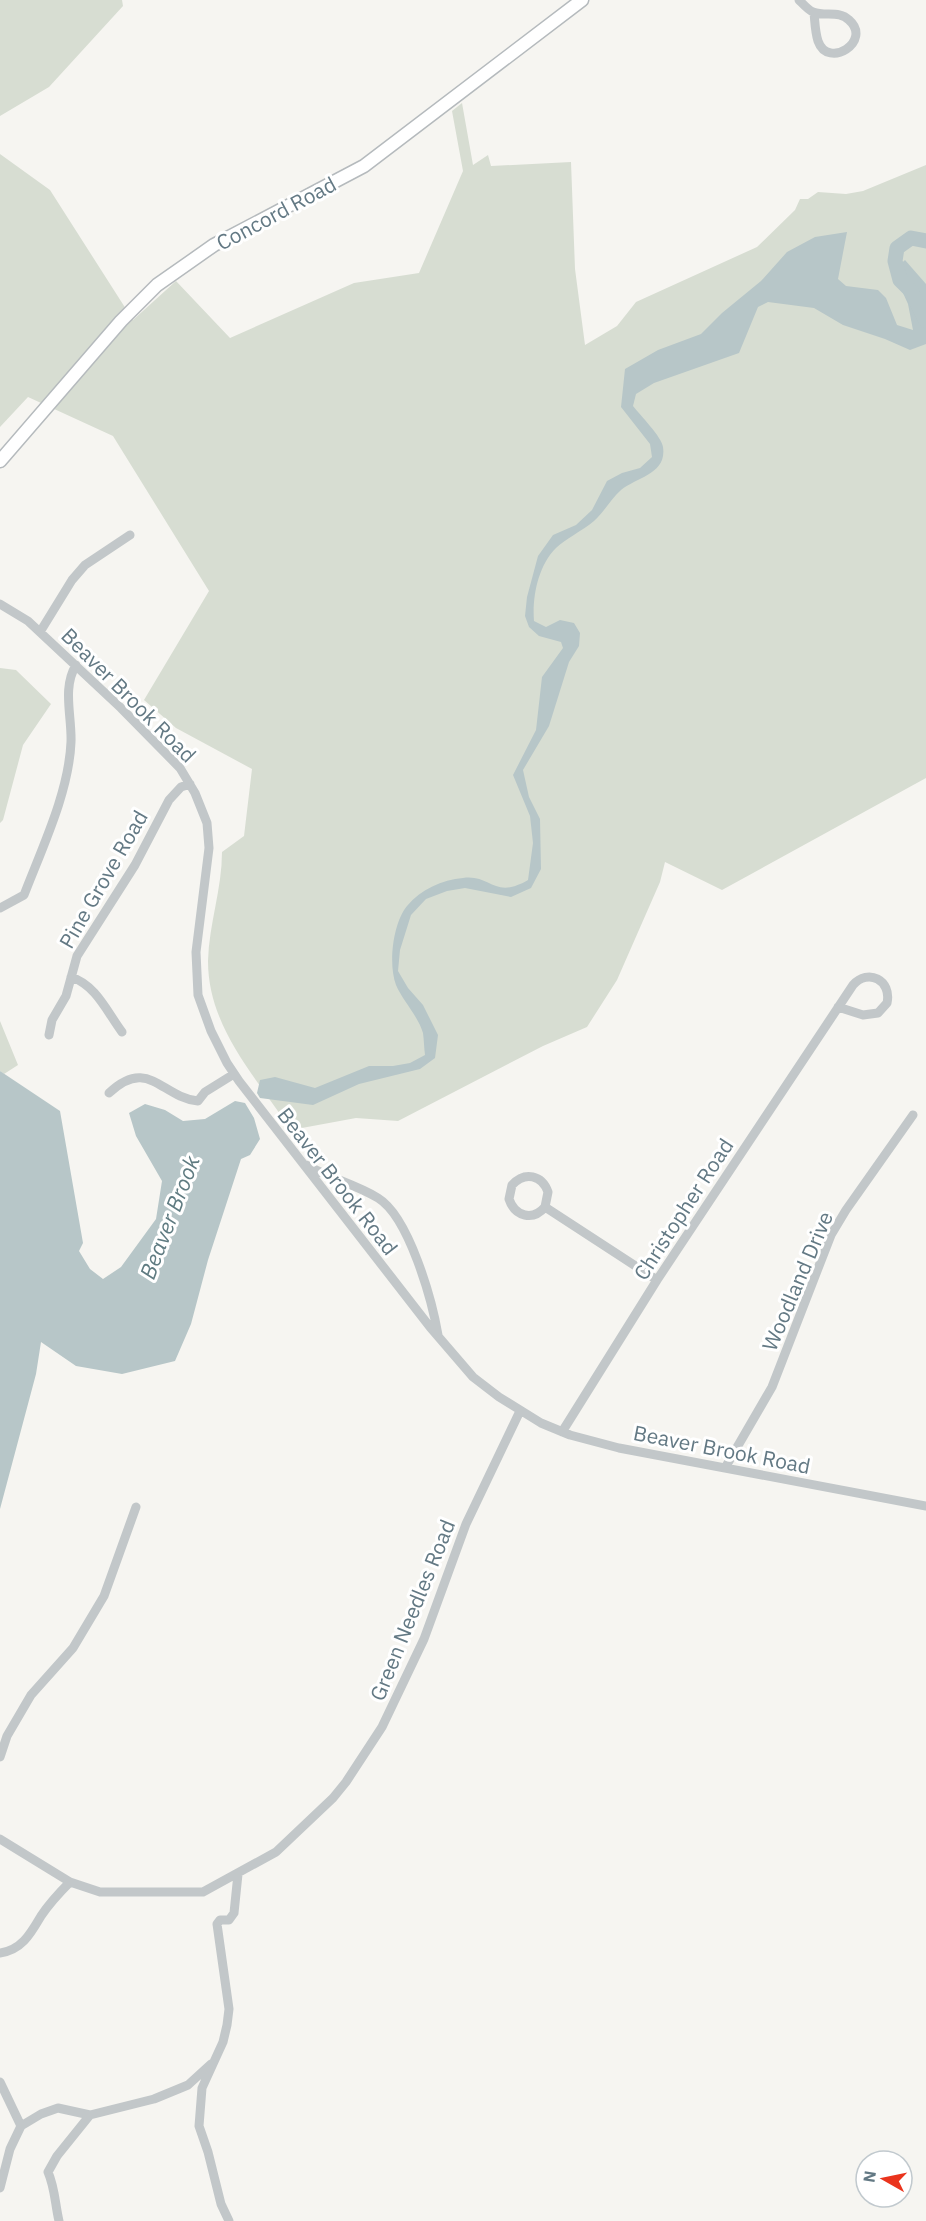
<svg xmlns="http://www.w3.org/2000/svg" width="926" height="2221" viewBox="0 0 926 2221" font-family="'IBM Plex Sans',sans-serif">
  <rect width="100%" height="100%" fill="#f6f5f1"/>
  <!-- green -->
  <path fill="#d7ddd2" d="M0,0H122L123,6L49,87L0,116Z
    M462,103L473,165L488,155L491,166L571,162L575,269L585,345L617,326L636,302L757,247L795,210L800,199H808L818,192L846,194L863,191L926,165V778L722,890L665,862L660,882L617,980L587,1027L543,1046L398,1121L356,1118L291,1130C257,1078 208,1028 208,961C209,924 222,889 222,852L244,836L252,769L176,728L144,700L209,591L113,436L28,397L0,427V154L50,190L133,320L176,281L230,338L354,283L419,273L463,171L452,111Z
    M0,668L16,670L51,704L23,745L3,820L0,823Z
    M0,1021L18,1065L4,1074L0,1071Z"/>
  <!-- water -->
  <path fill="#b7c6c8" d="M847,232L838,279L846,286L878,290L886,298L897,325L913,330L908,304L893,271L905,260L926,284V344L910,350L885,339L843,325L814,308L768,302L758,307L739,353L654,383L636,394L633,406C640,415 662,437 663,447C667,474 637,477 621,490C611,499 604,512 594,521C582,531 565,539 556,548C538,566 532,597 534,621L546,627L560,620L574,623L580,633L579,646L569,662L549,726L523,770L529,797L540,819L541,869L531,888L511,897L465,888L447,891L426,899L411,915L400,950L398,971L408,988L423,1005L438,1035L435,1058L420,1069L359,1084L313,1105L260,1098L257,1093L260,1080L275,1077L315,1088L369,1066H393L410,1063L425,1055C424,1048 424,1040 423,1033C418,1016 403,1001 396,985C388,964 393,923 407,906C421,889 442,880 463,878C491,874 494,900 528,880L533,843L530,816L513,775L536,730L542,677L563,648L561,642L539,636L529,627L525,616L527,597L538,556L553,535L576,525L592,510L607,481L622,473L640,468L652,457L650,444L621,407L625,369L658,350L701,334L722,313L761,281L787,252L815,237Z
    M0,1071L60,1111L83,1243L79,1251L90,1269L103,1279L121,1267L156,1219L162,1181L136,1136L129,1113L145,1104L165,1110L183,1121L205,1119L235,1101L245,1103L254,1118L260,1139L250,1155L241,1159L208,1260L191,1324L175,1361L122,1374L76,1366L41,1342L36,1374L0,1509Z"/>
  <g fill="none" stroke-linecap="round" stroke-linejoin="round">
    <!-- river -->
    <path stroke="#b7c6c8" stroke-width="15" d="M926,241L911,238L897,248L895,261L900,280L911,291L926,321"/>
    <defs>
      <path id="major" d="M0,461L121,321L157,285L214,245L364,166L582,0"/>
    </defs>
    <!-- major casing -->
    <use href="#major" stroke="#b5babd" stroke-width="15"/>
    <!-- minor -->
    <path stroke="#c2c7c9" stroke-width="9" d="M799,0C803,4 808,10 813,12C825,17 839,10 849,20C873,41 828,70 818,41C815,32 815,22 814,13
      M0,604L28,621L121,708L180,768L195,793L207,823L209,848L196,952L198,995L211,1031L227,1063L239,1081L430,1327L473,1377L499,1397L541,1423L570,1435L619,1448L926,1506
      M40,632L72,580L85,565L130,535
      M0,908L24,895C42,848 69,792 71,742C72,716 62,688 76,665
      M71,977C96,985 107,1012 122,1032
      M49,1035L52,1020L66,996L77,956L135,865L169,800L181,787L190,784
      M109,1093C148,1056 161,1097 198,1101L205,1092L234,1074
      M306,1165C329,1178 355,1184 378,1198C409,1217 432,1300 438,1335
      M545,1207C533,1221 515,1217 509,1199L512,1185C525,1171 542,1175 548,1192L545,1207L657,1280
      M562,1432L657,1280L853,985C868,968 892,980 887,1003L878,1013L863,1015L838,1007
      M725,1468L772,1387L831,1235L846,1210L913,1115
      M0,1757L7,1736L31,1695L73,1648L104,1596L136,1507
      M0,1839L70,1882L100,1892H203L276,1852L333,1798L346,1782L382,1727L424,1639L466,1524L520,1411
      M0,1953C22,1950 31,1933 41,1916C49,1904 60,1892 70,1882
      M0,2082L21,2126
      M0,2188L10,2149L21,2126L41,2114L58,2108L90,2115L154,2099L188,2085L211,2064
      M59,2221C55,2204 55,2188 48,2172L57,2156L90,2115
      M229,2221L221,2204L208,2152L199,2126L202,2088L223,2042L227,2025L229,2009L217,1924L220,1920H229L234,1913L238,1874"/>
    <!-- major -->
    <use href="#major" stroke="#fff" stroke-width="12"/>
  </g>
  <g text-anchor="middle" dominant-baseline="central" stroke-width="6" stroke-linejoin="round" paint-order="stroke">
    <!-- street labels -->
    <g font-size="21" fill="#637984" stroke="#fff">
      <text transform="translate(276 213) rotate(-28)">Concord Road</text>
      <text transform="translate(129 695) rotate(45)">Beaver Brook Road</text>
      <text transform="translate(103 879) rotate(-60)">Pine Grove Road</text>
      <text transform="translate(338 1181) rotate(52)">Beaver Brook Road</text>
      <text transform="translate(683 1209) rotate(-57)">Christopher Road</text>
      <text transform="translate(797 1281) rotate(-67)">Woodland Drive</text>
      <text transform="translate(722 1449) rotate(11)">Beaver Brook Road</text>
      <text transform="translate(412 1610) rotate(-68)">Green Needles Road</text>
    </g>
    <!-- water labels -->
    <g font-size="22" font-style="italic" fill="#5f7b81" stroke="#fff">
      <text transform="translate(169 1217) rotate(-69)">Beaver Brook</text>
    </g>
  </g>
  <!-- north arrow -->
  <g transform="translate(884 2179) rotate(279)"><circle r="28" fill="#ffffff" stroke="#c1c9ce" stroke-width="1.5"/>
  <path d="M0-4.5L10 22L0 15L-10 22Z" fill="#ea341d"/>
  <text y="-9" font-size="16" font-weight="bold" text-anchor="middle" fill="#637984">N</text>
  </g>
</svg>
